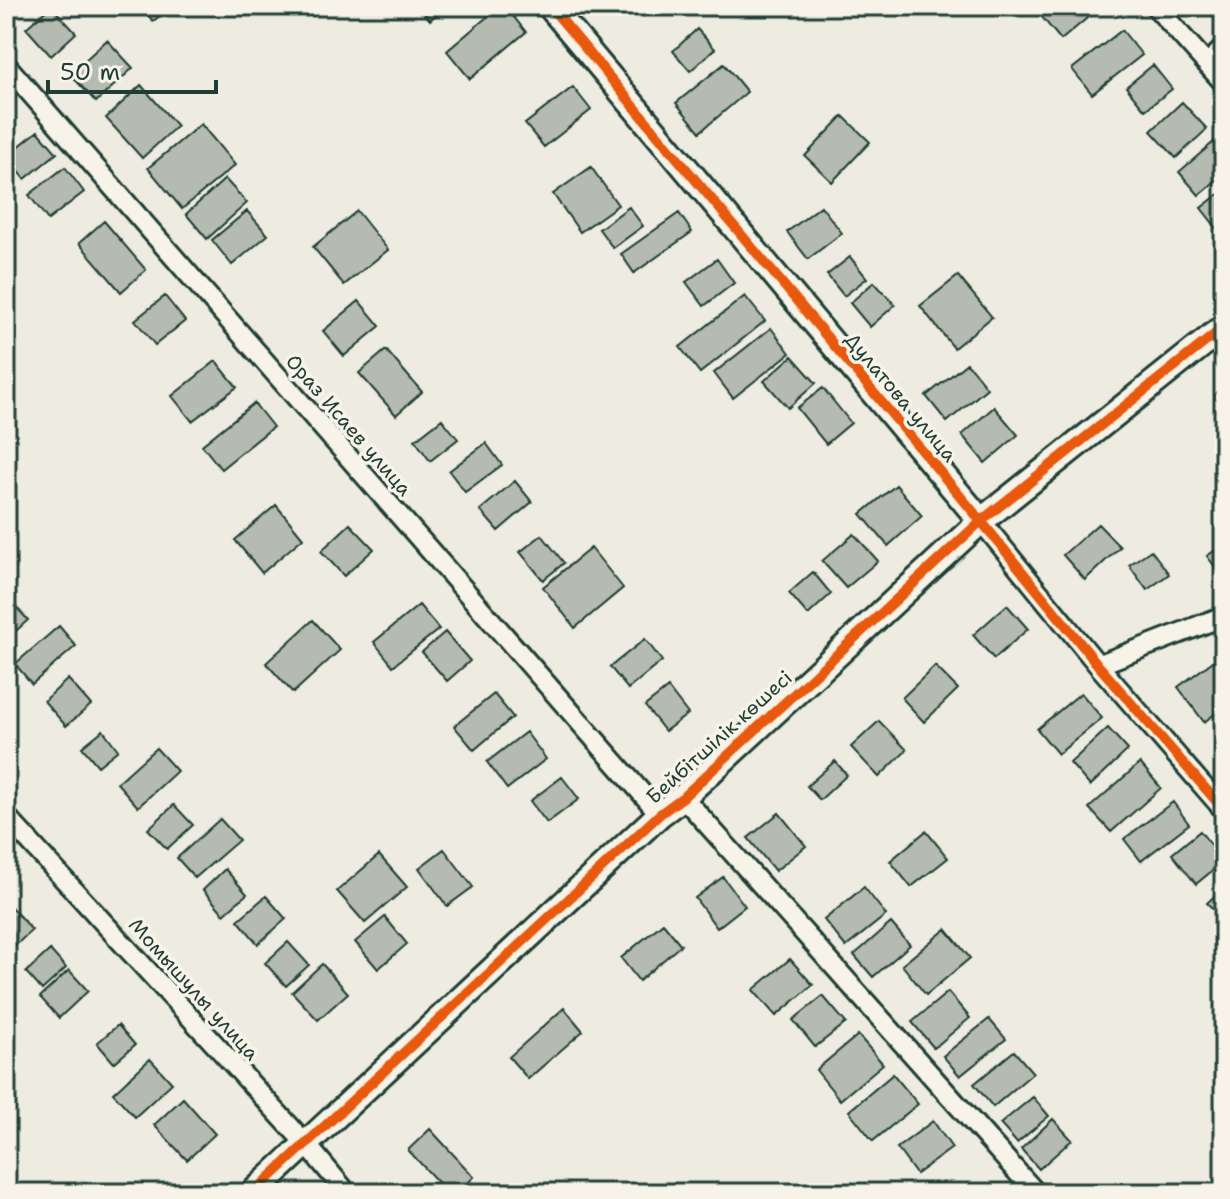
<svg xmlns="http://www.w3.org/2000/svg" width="1230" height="1199" viewBox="0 0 1230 1199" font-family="'Shantell Sans',sans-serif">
  <rect width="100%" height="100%" fill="#eeece1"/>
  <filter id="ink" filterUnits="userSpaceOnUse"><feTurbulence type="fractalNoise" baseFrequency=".0125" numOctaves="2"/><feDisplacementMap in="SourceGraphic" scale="16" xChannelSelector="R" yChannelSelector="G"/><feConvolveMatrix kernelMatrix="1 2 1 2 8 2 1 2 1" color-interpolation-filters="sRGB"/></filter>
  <g filter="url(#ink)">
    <!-- building -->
    <path fill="#b5bbb0" stroke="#1f3d34" stroke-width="2" d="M51,6L76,33L51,56L26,28Z
      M141,6H173L153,21Z
      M418,6H446L430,20Z
      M500,6H505L526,32L470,79L447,51Z
      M635,6H656L644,16Z
      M1053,6H1098L1099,8L1061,40L1041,16Z
      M697,29L715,49L690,71L673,51Z
      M1122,30L1142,55L1092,94L1072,69Z
      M107,40L133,68L96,102L70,74Z
      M724,64L747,92L700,132L676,103Z
      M1153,65L1172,89L1145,110L1126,87Z
      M141,85L177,126L142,158L106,118Z
      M573,87L591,110L544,147L525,124Z
      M1182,102L1207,129L1176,158L1151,131Z
      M843,116L870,142L832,182L805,156Z
      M201,124L235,165L182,209L148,168Z
      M38,131L57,153L25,179L7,156Z
      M1216,140L1224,150V174L1199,195L1179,172Z
      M65,167L84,192L48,220L29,195Z
      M591,167L618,205L580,232L553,194Z
      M225,179L247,203L207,239L186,214Z
      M1224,190V229L1220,232L1201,208Z
      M821,206L842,233L808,259L787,232Z
      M629,207L643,226L613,248L599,229Z
      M247,211L268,235L232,265L212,240Z
      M357,211L388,250L344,285L313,247Z
      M679,213L692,232L634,273L621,254Z
      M104,221L146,270L121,292L79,243Z
      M850,257L867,278L844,296L827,275Z
      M717,259L734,283L704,306L686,282Z
      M958,276L992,317L954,348L920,306Z
      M874,282L895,305L870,327L850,303Z
      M165,296L185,321L155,345L135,320Z
      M745,296L765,321L700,373L680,347Z
      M359,301L380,326L344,356L323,331Z
      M771,328L790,353L733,398L714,373Z
      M386,350L422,392L396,415L359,373Z
      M792,356L816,383L788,408L764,381Z
      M216,361L237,387L192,421L172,396Z
      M967,363L987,388L947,422L926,396Z
      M823,388L851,423L826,444L797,408Z
      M254,403L273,427L221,469L202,445Z
      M994,407L1018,435L985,463L962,435Z
      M1224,413V432L1215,421Z
      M442,419L458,439L430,461L415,440Z
      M486,443L502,465L465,492L449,471Z
      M515,481L532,502L498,531L480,510Z
      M896,485L922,516L888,546L861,514Z
      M276,505L303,538L262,573L235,540Z
      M350,524L374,549L344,576L321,551Z
      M1098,524L1120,547L1085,580L1063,555Z
      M854,534L878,561L846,588L822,561Z
      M542,535L564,563L543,580L520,552Z
      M1224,544V579L1207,556Z
      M591,548L623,588L575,628L543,587Z
      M1151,550L1169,574L1147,590L1129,565Z
      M813,572L831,594L808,615L789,593Z
      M8,598L28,620L6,640V600Z
      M419,605L439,629L393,666L374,642Z
      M1007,605L1028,629L994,659L973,635Z
      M313,620L340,650L293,693L266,663Z
      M59,626L76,646L32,684L15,664Z
      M445,632L470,661L447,681L422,652Z
      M645,639L662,661L628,689L610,667Z
      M1224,653V707L1204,722L1178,687Z
      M935,666L958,689L924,722L902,698Z
      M68,679L91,705L66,726L44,701Z
      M668,688L688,714L665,731L645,706Z
      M1081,693L1102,718L1058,754L1037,729Z
      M494,694L513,717L474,750L454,726Z
      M879,721L907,750L879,777L851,747Z
      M1108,728L1128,750L1090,786L1070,763Z
      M103,730L118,750L98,766L82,747Z
      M526,732L546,759L507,789L487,762Z
      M156,748L177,771L138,807L117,783Z
      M835,761L847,775L820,800L807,786Z
      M1140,763L1161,788L1111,832L1089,808Z
      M562,777L579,799L547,823L530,801Z
      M1173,802L1189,824L1141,861L1124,839Z
      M174,805L193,825L167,849L148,829Z
      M779,813L806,846L775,871L748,838Z
      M220,819L239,840L195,878L177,858Z
      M926,831L948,858L911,887L890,861Z
      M1200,831L1224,861L1196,884L1172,854Z
      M444,849L473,887L447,906L419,868Z
      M379,855L407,887L365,923L337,891Z
      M225,869L247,894L224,914L203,890Z
      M723,877L745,906L717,928L695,898Z
      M864,887L886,915L846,947L824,920Z
      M1224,887V920L1207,903Z
      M266,896L286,919L258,944L238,920Z
      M10,906L32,930L6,954V910Z
      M385,917L407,944L378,969L355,942Z
      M663,923L681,945L639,981L621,958Z
      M891,923L910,945L873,977L854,955Z
      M946,929L970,958L926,995L902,965Z
      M288,942L309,965L286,986L265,963Z
      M50,950L66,968L42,990L26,972Z
      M790,959L813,985L776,1016L753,990Z
      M322,964L348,993L318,1020L292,992Z
      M69,970L88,991L59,1018L40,997Z
      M948,992L970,1018L934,1048L912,1022Z
      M823,996L846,1023L815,1047L793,1020Z
      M564,1008L583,1031L528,1079L509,1057Z
      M989,1019L1006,1039L960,1076L943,1056Z
      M118,1025L135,1045L114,1063L97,1043Z
      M858,1035L883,1064L840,1100L816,1070Z
      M1014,1051L1033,1073L993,1107L974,1084Z
      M150,1059L172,1083L135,1117L113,1093Z
      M893,1074L918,1104L873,1141L849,1111Z
      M1033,1097L1049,1116L1017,1143L1000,1124Z
      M183,1098L215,1134L187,1160L154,1125Z
      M1053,1119L1072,1140L1039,1169L1021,1149Z
      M933,1121L952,1148L916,1174L897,1148Z
      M430,1129L474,1177L457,1193H448L408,1150Z"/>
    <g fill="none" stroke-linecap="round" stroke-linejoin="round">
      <defs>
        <path id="street" d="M1155,6L1224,83
          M1207,64L1224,48
          M6,65L660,814
          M981,521L1098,665L1224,810
          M1098,665L1224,616
          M683,797L1036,1193
          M6,816L307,1145L347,1193"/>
        <path id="secondary" d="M550,6L981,521
          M253,1193L660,814L683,797L981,521L1224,327"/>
      </defs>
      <!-- street casing -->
      <use href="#street" stroke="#1f3d34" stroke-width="24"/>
      <!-- secondary casing -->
      <use href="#secondary" stroke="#1f3d34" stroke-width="30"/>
      <!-- street -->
      <use href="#street" stroke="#f7f3e8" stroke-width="18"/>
      <!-- secondary -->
      <use href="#secondary" stroke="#f7f3e8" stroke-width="24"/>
      <defs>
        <path id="cycleway" d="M550,6L981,521L1098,665L1224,810
          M253,1193L660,814L683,797L981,521L1224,327"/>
      </defs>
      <!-- cycleway casing -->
      <use href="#cycleway" stroke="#f7f3e8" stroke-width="15"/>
      <!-- cycleway -->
      <use href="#cycleway" stroke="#e8590c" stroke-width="10"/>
    </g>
  </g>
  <g text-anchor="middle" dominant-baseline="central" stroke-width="7" stroke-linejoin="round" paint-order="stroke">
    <!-- street labels -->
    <g font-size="20" fill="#1f3d34" stroke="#f7f3e8">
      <text transform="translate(901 397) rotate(50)">Дулатова улица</text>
      <text transform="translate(349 425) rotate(49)">Ораз Исаев улица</text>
      <text transform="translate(719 737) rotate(-42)">Бейбітшілік көшесі</text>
      <text transform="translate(194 989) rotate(48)">Момышулы улица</text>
    </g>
  </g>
  <!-- margin -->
  <rect width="1230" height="1199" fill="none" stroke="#f7f3e8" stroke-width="32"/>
  <rect x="16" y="16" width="1198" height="1167" fill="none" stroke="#1f3d34" stroke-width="3" filter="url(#ink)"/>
  <!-- scale -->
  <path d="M48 80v12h168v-12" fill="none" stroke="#1f3d34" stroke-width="4"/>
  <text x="60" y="80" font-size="24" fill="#1f3d34" stroke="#f7f3e8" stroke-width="6" paint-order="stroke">50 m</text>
</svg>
